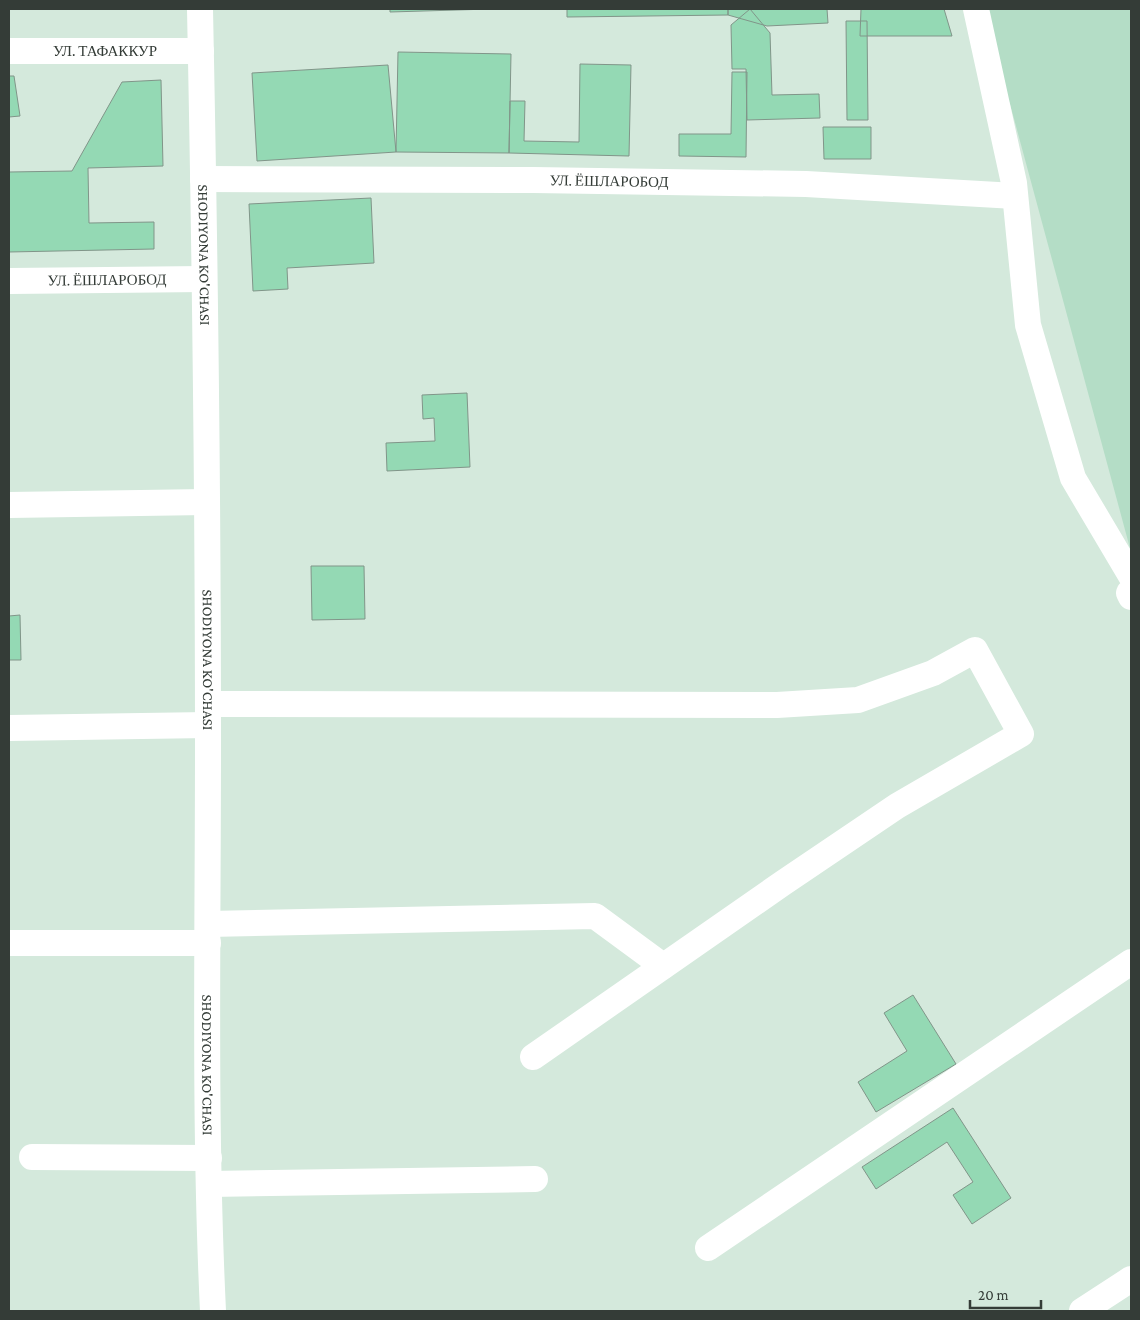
<svg xmlns="http://www.w3.org/2000/svg" width="1140" height="1320" viewBox="0 0 1140 1320" font-family="'Crimson Pro',serif">
  <rect width="100%" height="100%" fill="#d4e9dc"/>
  <!-- green -->
  <path fill="#b4ddc6" d="M973,9H1131V552L1010,104Z"/>
  <!-- building -->
  <path fill="#94d9b4" stroke="#819589" d="M390,9H490L390,12Z
    M567,9H728V15L567,17Z
    M728,9H827L828,23L767,26L728,15Z
    M750,9L770,33L772,95L819,94L820,118L747,120L746,69H732L731,25Z
    M861,9H944L952,36H860Z
    M846,21H867L868,120H847Z
    M398,52L511,54L509,153L396,152Z
    M580,64L631,65L629,156L509,153L510,101H525L524,141L579,142Z
    M388,65L396,152L257,161L252,73Z
    M732,72H747L746,157L679,156V134H731Z
    M9,76H14L20,116L9,117Z
    M161,80L163,166L88,168L89,223L154,222V249L9,252V172L72,171L122,82Z
    M823,127H871V159H824Z
    M371,198L374,263L287,268L288,289L253,291L249,204Z
    M467,393L470,467L387,471L386,443L435,441L434,418L423,419L422,395Z
    M311,566H364L365,619L312,620Z
    M20,615L21,660H9V616Z
    M913,995L956,1064L876,1112L858,1082L907,1051L884,1013Z
    M953,1108L1011,1198L972,1224L953,1195L973,1182L947,1142L876,1189L862,1167Z"/>
  <g fill="none" stroke-linecap="round" stroke-linejoin="round">
    <!-- minor -->
    <g stroke="#fff" stroke-width="26">
      <path id="s1" d="M200,9C205,255 208,502 208,748C208,936 204,1124 213,1311"/>
      <path d="M976,9L1014,183L1028,325L1073,478L1131,576"/>
      <path id="s2" d="M9,51H201"/>
      <path id="s3" d="M203,179L533,180L806,184L1015,196"/>
      <path id="s4" d="M9,281L204,279"/>
      <path d="M9,505L206,502"/>
      <path d="M1131,592L1129,593L1131,597"/>
      <path d="M208,704L777,705L858,700L933,673L975,650L1021,734L897,806L783,883L533,1057"/>
      <path d="M9,728L208,725"/>
      <path d="M208,924L595,916L663,966"/>
      <path d="M9,943H208"/>
      <path d="M32,1157L209,1158"/>
      <path d="M209,1184L535,1179"/>
      <path d="M708,1248L1131,962"/>
      <path d="M1082,1311L1131,1279"/>
    </g>
  </g>
  <g text-anchor="middle" dominant-baseline="central" stroke-width="5" stroke-linejoin="round" paint-order="stroke">
    <!-- street labels -->
    <g font-size="15" fill="#343c37" stroke="#d4e9dc">
      <text stroke="none"><textPath href="#s2" startOffset="96">УЛ. ТАФАККУР</textPath></text>
      <text stroke="none"><textPath href="#s3" startOffset="406">УЛ. ЁШЛАРОБОД</textPath></text>
      <text stroke="none"><textPath href="#s1" startOffset="246">SHODIYONA KO'CHASI</textPath></text>
      <text stroke="none"><textPath href="#s4" startOffset="98">УЛ. ЁШЛАРОБОД</textPath></text>
      <text stroke="none"><textPath href="#s1" startOffset="651">SHODIYONA KO'CHASI</textPath></text>
      <text stroke="none"><textPath href="#s1" startOffset="1056">SHODIYONA KO'CHASI</textPath></text>
    </g>
  </g>
  <!-- border -->
  <rect width="1140" height="1320" fill="none" stroke="#343c37" stroke-width="20"/>
  <!-- scale -->
  <path d="M970 1300v8h71v-8" fill="none" stroke="#343c37" stroke-width="2.5"/>
  <text x="978" y="1300" font-size="15" fill="#343c37" stroke="#d4e9dc" stroke-width="4" paint-order="stroke">20 m</text>
</svg>
